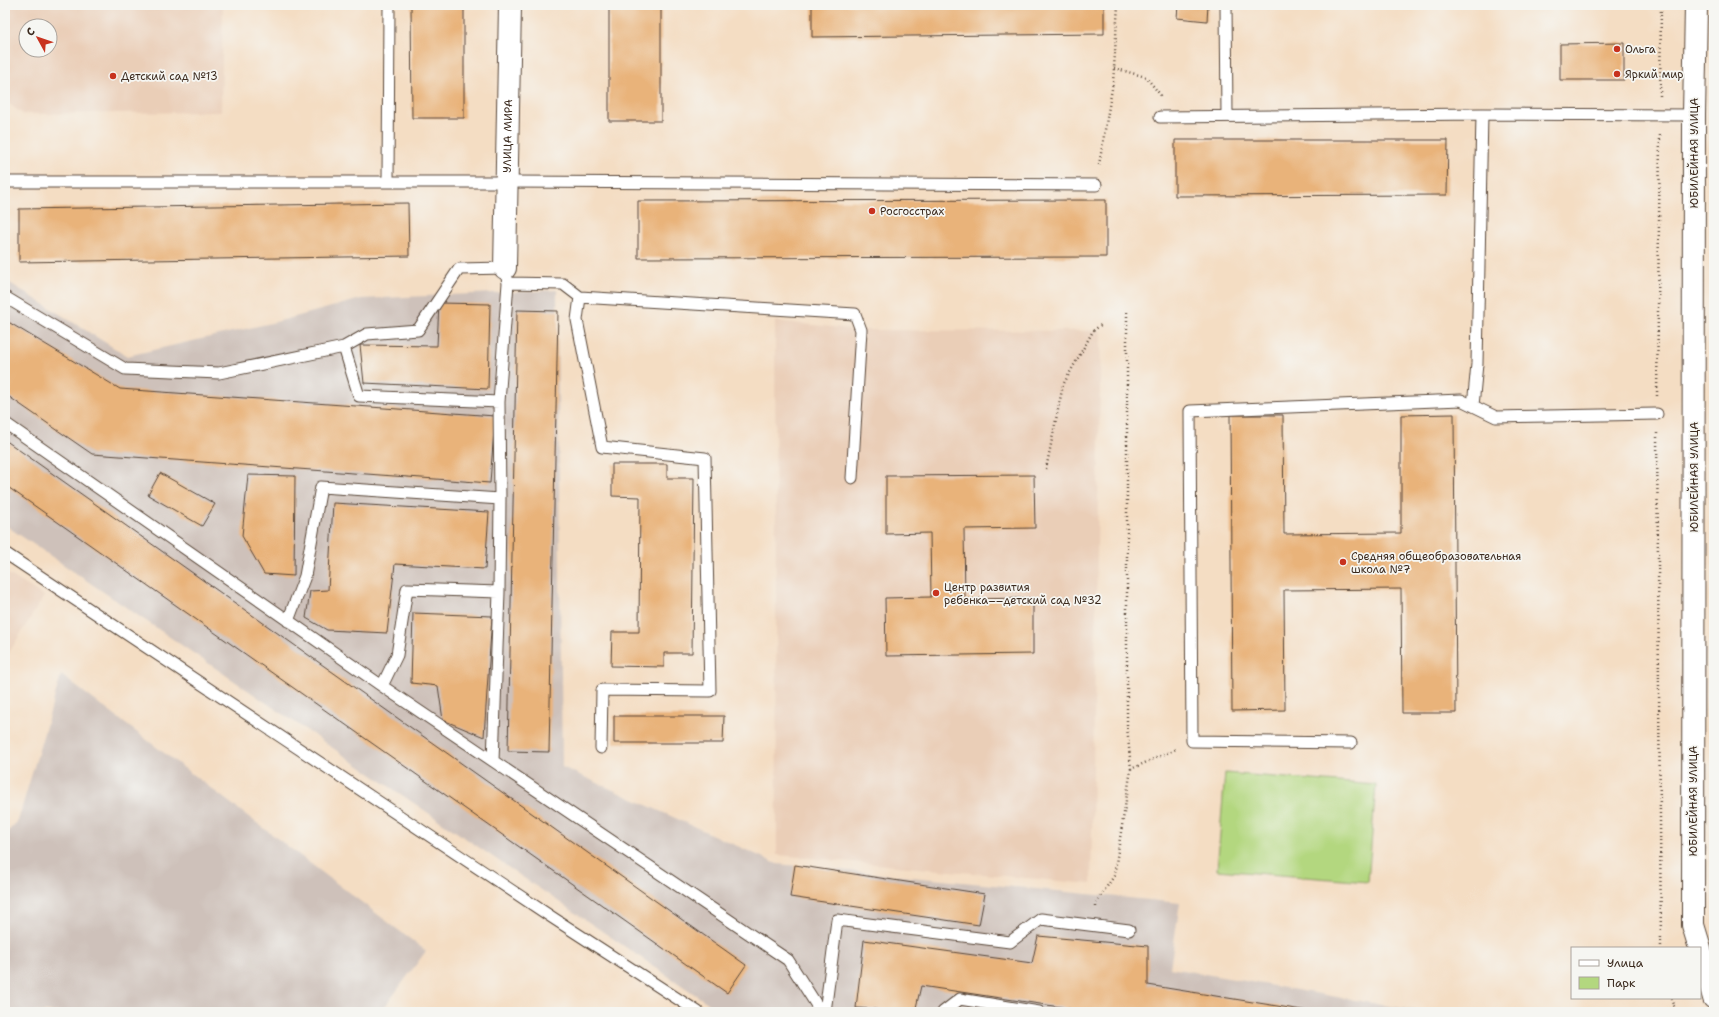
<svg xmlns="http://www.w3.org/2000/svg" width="1719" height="1017" viewBox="0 0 1719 1017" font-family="'Shantell Sans',sans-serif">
  <rect width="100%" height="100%" fill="#f6f6f2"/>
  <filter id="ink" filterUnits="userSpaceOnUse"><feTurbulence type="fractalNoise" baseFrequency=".025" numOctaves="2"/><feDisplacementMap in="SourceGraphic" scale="8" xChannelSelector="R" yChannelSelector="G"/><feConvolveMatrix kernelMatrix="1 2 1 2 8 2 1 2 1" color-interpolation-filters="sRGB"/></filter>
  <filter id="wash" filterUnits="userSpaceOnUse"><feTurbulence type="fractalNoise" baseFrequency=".012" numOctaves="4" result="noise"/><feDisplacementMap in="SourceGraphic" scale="16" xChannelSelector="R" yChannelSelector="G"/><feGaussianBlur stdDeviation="0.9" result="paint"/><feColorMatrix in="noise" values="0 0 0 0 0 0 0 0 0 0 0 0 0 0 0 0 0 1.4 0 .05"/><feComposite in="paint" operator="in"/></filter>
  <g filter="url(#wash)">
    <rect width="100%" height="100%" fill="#f4ddc3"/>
    <!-- built -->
    <path fill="#eaceb7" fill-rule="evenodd" d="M5,5H223L221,112L23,114L5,101ZM26,26H50V50H26Z
      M775,321L861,330L1101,331L1091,884L777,855Z
      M5,572L44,596L5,659Z"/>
    <!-- industrial -->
    <path fill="#cec1ba" d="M5,280L127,356L280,321L361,299L557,290L562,767L777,864L1180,903L1170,968L1424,1012H721L5,525Z
      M61,675L426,951L381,1012H5V834L18,821Z"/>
    <!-- green -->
    <path fill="#b3d77f" stroke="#77804e" d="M1225,773L1376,785L1368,882L1217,870Z"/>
    <g id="blocks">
      <!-- building -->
      <path fill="#e9b37a" d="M411,5H464V118H412Z
        M609,5H661V121H609Z
        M812,5H1104V34L812,37Z
        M1178,5H1208L1207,21L1177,18Z
        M1624,43V80H1560V44Z
        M1175,140H1448L1447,195L1175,196Z
        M1106,200V257L638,258V201Z
        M408,203L409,256L19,262V209Z
        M439,303L490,304L488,389L364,383L360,345L437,346Z
        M517,310L558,311L549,752L508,751Z
        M5,320L120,389L495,416L490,483L92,454L5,394Z
        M1454,414L1456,713H1402L1401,589L1284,590L1285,710L1232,711L1230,415H1283L1284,534L1401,533V415Z
        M5,440L746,965L727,993L5,485Z
        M612,464H667V478H694L692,653H664V667L611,666L612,632H639L640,497L612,496Z
        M160,473L215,504L202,526L148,495Z
        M248,475L295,476L294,576L264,574L242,536Z
        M1034,475L1035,528L964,529L965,599L1033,598V654L886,656L885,598L931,597L930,533L886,534V476Z
        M333,503L489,512L485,569L395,564L387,633L327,630L306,618L310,591L328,590Z
        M413,613L492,616L484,737L443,720L438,686L411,683Z
        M614,716H724L723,743H614Z
        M795,865L985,894L979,925L790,897Z
        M1038,936L1148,946V985L1314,1012H1093L921,986L915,1012L856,1008L864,940L1032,963Z"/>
    </g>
  </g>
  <g filter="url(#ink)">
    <use href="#blocks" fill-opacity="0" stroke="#574537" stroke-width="1"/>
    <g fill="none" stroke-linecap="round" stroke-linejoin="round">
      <defs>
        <path id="lane" d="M1226,5L1227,116
          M1160,117L1482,114
          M5,182H507L1096,185
          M388,182L389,5
          M5,297L125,369L219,373L344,347L359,396L499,402L508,283
          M580,297L577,320L602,447L705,458L710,691L602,690L601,748
          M344,347L367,334L418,330L459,269L505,268L508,283L563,284L580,297L855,314L861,330L852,478
          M1473,406L1477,364L1482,114L1694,115
          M5,423L382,686L788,960L821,1012
          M5,553L553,918L698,1012
          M288,621L305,576L321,487L500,499L499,402
          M382,686L397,655L407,589L499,592L500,499
          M1351,743L1192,741L1190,411L1461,400L1496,417L1657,414
          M493,761L499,592
          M825,1012L837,920L1010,942L1041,919L1129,930
          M943,1012L960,999L1039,1012"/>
        <g id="street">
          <path id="s1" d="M505,268L510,5"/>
        </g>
        <path id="secondary" d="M1696,5L1694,115L1693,925L1700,948
          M1700,949L1714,998"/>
      </defs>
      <!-- lane casing -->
      <use href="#lane" stroke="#574537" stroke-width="13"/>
      <!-- street casing -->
      <use href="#street" stroke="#574537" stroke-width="24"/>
      <!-- secondary casing -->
      <use href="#secondary" stroke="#574537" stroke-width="24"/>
      <!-- path -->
      <path stroke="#574537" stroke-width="2.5" stroke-dasharray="1 3" stroke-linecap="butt" d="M1114,68L1146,77L1162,97
        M1660,96L1661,5
        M1099,165L1113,83L1118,5
        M1127,312V726L1131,769
        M1657,396L1660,135
        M1657,433L1661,948
        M1046,469L1063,385L1093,331L1102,324
        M1096,907V903L1114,876L1131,769L1176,749
        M1671,998L1676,1012"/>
      <!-- lane -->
      <use href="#lane" stroke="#fff" stroke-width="11"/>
      <!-- street -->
      <use href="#street" stroke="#fff" stroke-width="22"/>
      <!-- secondary -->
      <use href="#secondary" stroke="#fff" stroke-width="22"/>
    </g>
  </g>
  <!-- markers -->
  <g fill="#c8321e" stroke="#f6f6f2" stroke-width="1.5">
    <circle cx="1617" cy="49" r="4"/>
    <circle cx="1617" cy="74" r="4"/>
    <circle cx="113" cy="76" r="4"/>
    <circle cx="872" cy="211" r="4"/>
    <circle cx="1343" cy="562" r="4"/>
    <circle cx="936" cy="593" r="4"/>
  </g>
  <g text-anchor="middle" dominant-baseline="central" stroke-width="3.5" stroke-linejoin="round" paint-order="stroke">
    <!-- poi labels -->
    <g font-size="11" fill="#3b2a1e" stroke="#f6f6f2" text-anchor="start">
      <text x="1625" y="49">Ольга</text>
      <text x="1625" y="74">Яркий мир</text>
      <text x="121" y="76">Детский сад №13</text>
      <text x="880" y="211">Росгосстрах</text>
      <text x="1351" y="556">Средняя общеобразовательная<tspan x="1351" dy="13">школа №7</tspan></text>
      <text x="944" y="587">Центр развития<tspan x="944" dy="13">ребенка––детский сад №32</tspan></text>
    </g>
    <!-- street labels -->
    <g font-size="11" fill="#3b2a1e" stroke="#f6f6f2">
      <text stroke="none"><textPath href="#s1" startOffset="132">УЛИЦА МИРА</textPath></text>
      <text transform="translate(1694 153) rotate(-90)">ЮБИЛЕЙНАЯ УЛИЦА</text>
      <text transform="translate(1694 477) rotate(-90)">ЮБИЛЕЙНАЯ УЛИЦА</text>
      <text transform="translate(1693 801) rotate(-90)">ЮБИЛЕЙНАЯ УЛИЦА</text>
    </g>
  </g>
  <!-- margin -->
  <rect width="1719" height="1017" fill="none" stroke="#f6f6f2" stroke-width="20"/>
  <!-- legend -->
  <rect x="1571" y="947" width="130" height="52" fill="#f6f6f2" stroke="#aba49d"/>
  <rect x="1579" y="960" width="20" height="6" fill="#ffffff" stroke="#aba49d"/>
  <text x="1607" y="967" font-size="12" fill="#3b2a1e">Улица</text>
  <rect x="1579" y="977" width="20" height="12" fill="#b3d77f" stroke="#aba49d"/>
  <text x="1607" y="987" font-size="12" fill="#3b2a1e">Парк</text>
  <!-- north arrow -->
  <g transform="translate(38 38) rotate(310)"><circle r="19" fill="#f6f6f2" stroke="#aba49d"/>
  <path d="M0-3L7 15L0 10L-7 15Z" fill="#c8321e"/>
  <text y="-6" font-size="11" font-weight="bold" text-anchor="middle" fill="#3b2a1e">С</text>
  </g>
</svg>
